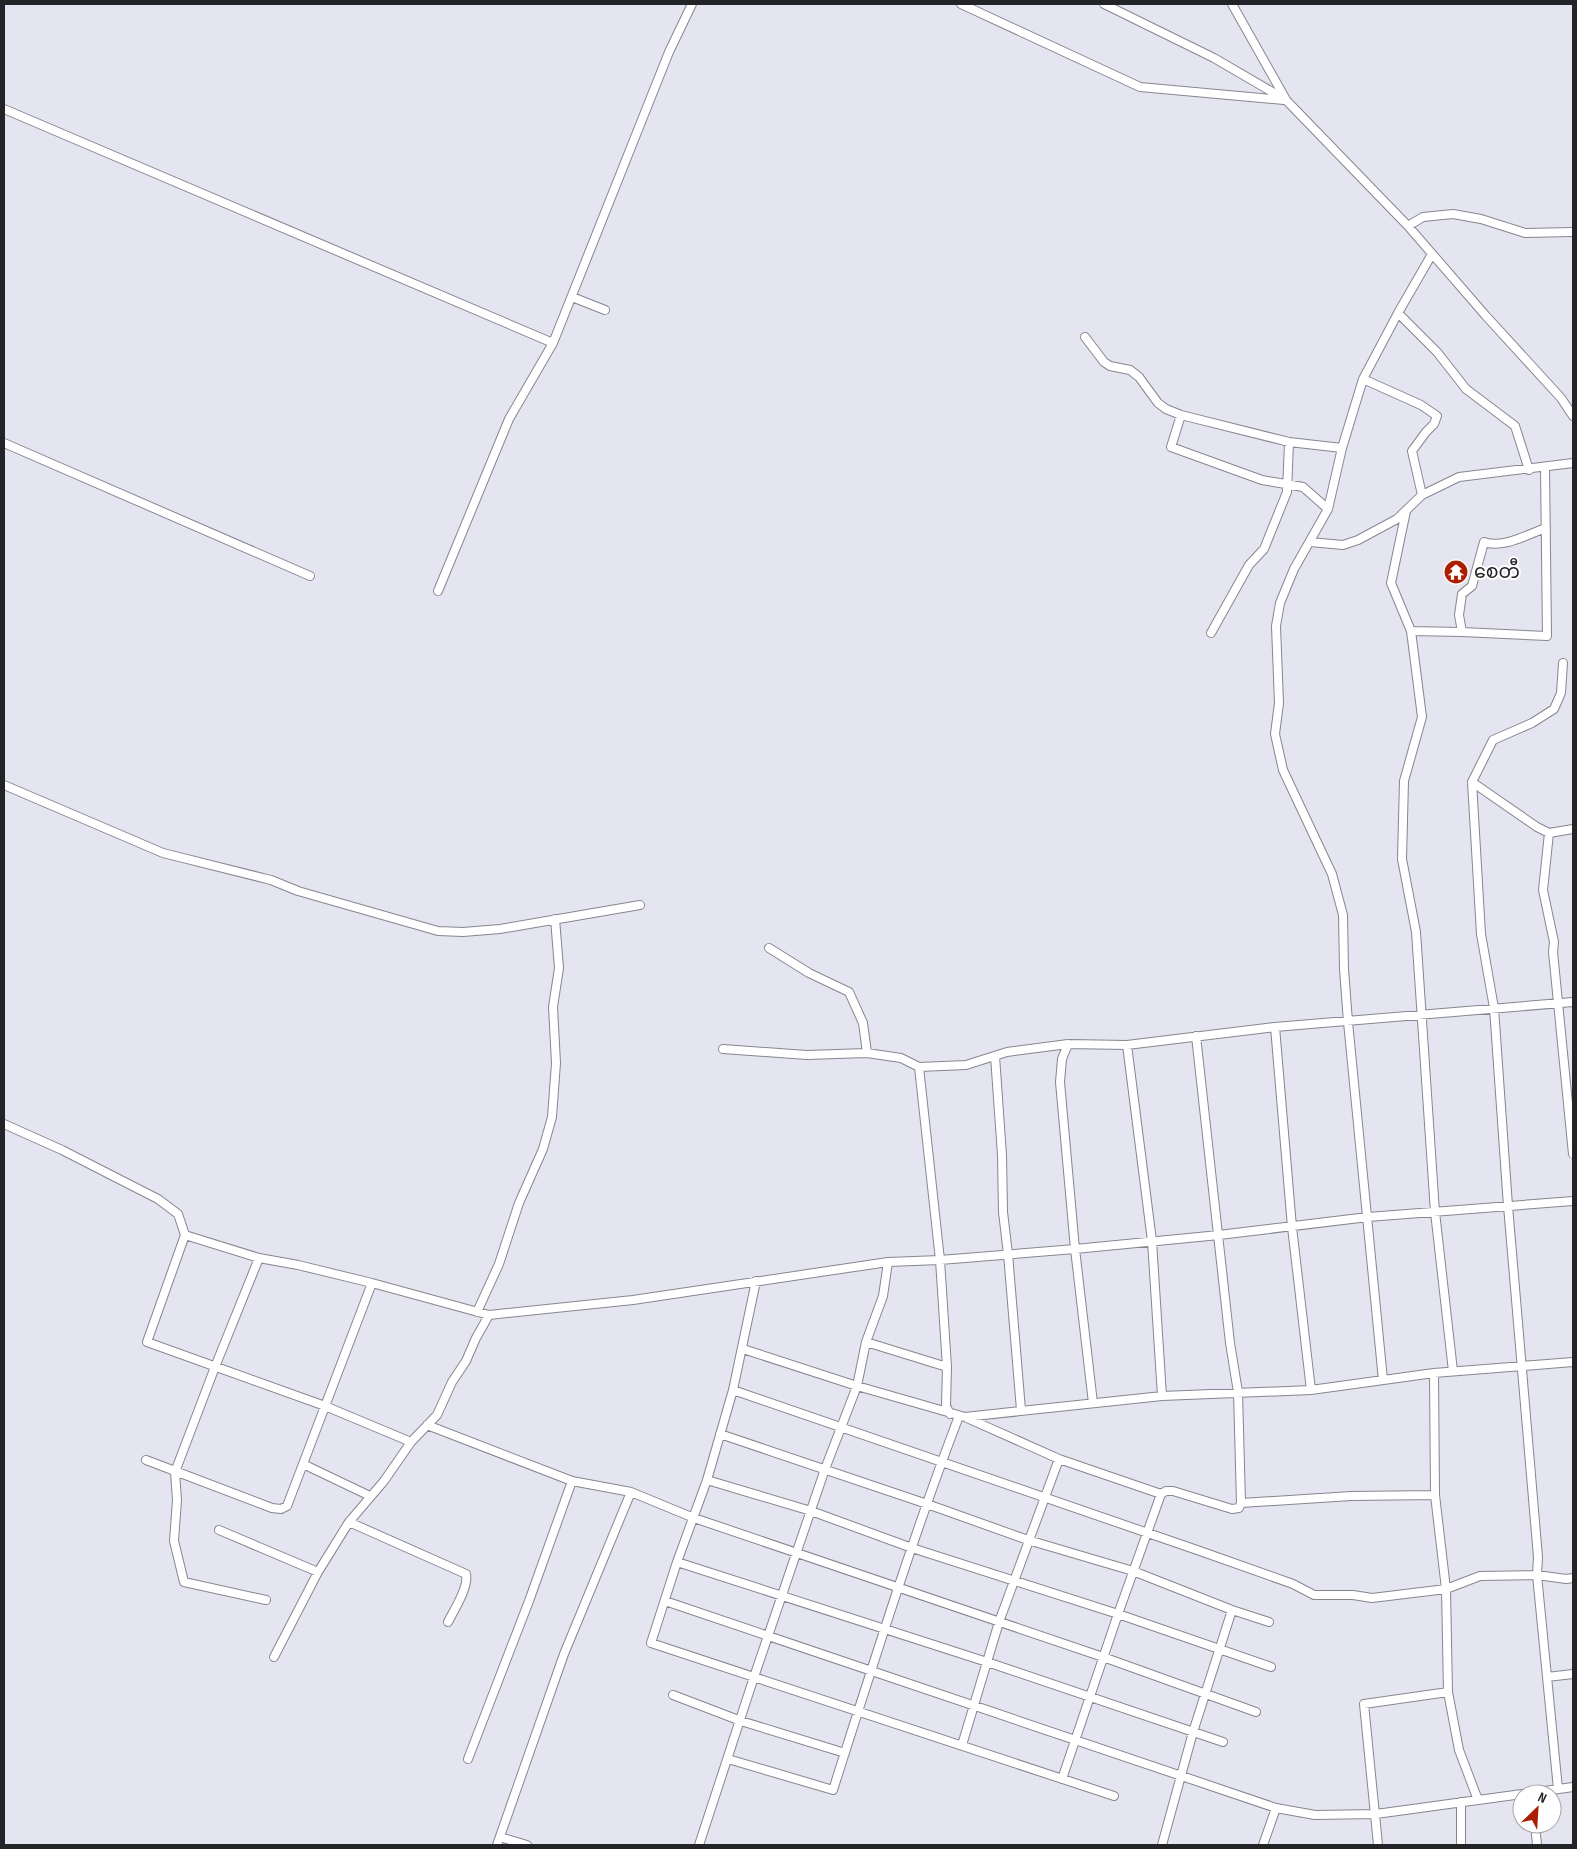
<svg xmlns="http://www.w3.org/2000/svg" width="1577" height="1849" viewBox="0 0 1577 1849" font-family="'Sofia Sans Condensed','Noto Sans Myanmar',sans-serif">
  <rect width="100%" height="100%" fill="#e5e5f1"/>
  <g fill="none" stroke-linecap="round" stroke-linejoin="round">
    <defs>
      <path id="minor" d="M961,4L1140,87L1284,100
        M1104,4L1214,58L1286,100L1408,226L1486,316L1561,398L1573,416
        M1232,4L1285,98
        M4,109L553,343
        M1408,226L1423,217L1453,214L1481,219L1525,233L1573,232
        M572,297L605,310
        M1398,313L1437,352L1466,389L1515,426L1529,470
        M1085,337L1104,362L1110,366L1130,370L1139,377L1158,403L1166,409L1181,415L1289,442L1342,448
        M1363,379L1421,405L1437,416L1434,424L1426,432L1412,451L1422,495
        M1181,415L1171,447L1262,480L1303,487L1328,509
        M4,443L310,576
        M1406,511L1391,583L1411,631L1422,717L1404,781L1402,859L1416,932L1435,1212L1453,1371
        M1310,542L1343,545L1358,540L1397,519L1422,495L1459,477L1573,463
        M438,591L509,419L553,343L669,52L692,4
        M1411,631L1462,632L1547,636L1545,468
        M1462,632L1459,615L1462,594L1472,586L1484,542C1503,549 1528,534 1546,528
        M1211,633L1249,565L1264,549L1287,492L1289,442
        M1472,782L1537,827L1549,833L1573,829
        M4,785L163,853L271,880L298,891L438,931L463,932L500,929L640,905
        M1549,833L1543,890L1554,942L1553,952L1573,1154
        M769,948L809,973L849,992L863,1023L867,1053
        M1275,1027L1292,1227L1311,1390
        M1068,1044L1062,1059L1060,1082L1075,1249L1093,1403
        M1127,1045L1152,1241L1162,1396
        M723,1049L807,1055L867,1053L901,1058L919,1067
        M995,1056L1002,1155L1003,1212L1008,1254L1021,1410
        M4,1124L62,1150L158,1199L178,1214L185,1235
        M259,1258L215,1367L175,1472L177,1500L174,1541L184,1582L266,1600
        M756,1281L733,1390L707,1480L677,1562L651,1643L1114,1796
        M477,1312L499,1264L519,1203L543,1149L552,1117L556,1063L553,1007L559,968L555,919
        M866,1342L947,1367
        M743,1349L857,1386L965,1417L1162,1396L1311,1390L1434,1373L1573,1362
        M1434,1373L1435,1495L1446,1589L1448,1692L1459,1750L1478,1800
        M1383,1380L1348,1022L1344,969L1343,915L1332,874L1283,770L1275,734L1279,703L1276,626L1280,603L1294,569L1328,509L1342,448L1363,379L1398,313L1432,254
        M733,1390L1200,1551L1293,1584L1314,1595H1353L1372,1598L1446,1589L1480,1576L1537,1575L1566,1579L1573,1578
        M950,1414L946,1406L947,1367L940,1260L919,1067L966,1065L1007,1052L1068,1044L1127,1045L1275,1027L1573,1002
        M967,1418L1059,1459L1161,1494
        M427,1425L572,1481L631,1492L694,1518L1103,1657L1256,1712
        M720,1434L927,1504L1028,1540L1133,1571L1232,1610L1269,1622
        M411,1442L325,1406L147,1342L185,1235L259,1258L298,1265L372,1283L489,1315L633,1300L888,1262L940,1260L1075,1249L1219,1235L1368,1217L1573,1201
        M146,1460L272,1508L281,1509L287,1506L372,1283
        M303,1464L370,1496
        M707,1480L811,1511L912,1548L1118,1614L1271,1667
        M1241,1503L1351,1496L1435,1495
        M349,1522L466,1574C469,1587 454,1610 448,1622
        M219,1530L318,1572
        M677,1562L987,1662L1223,1742
        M665,1601L1276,1808L1315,1815L1376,1814L1522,1794
        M274,1657L318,1572L349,1522L384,1481L411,1442L437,1415L452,1382L466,1361L476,1338L489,1315
        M1547,1677L1573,1674
        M673,1695L741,1721L845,1753
        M962,1745L999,1622L1059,1459
        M468,1759L529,1601L572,1481
        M728,1759L833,1790C873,1665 912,1539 959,1416
        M1062,1779L1118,1614L1161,1494L1166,1491H1173L1232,1509L1239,1508L1241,1503L1238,1392L1230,1343L1196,1036
        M1558,1789L1537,1575L1538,1557L1508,1206L1494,1008L1481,934L1472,782L1493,740L1532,723L1554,709L1561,693L1563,663
        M1523,1794L1573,1787
        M1535,1824L1537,1845
        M500,1837L527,1845
        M497,1845L564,1654L631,1492
        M699,1845L754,1677L825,1469L857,1386L866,1342L883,1296L888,1262
        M1162,1845L1193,1732L1232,1610
        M1263,1845L1276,1808
        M1378,1845L1364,1704L1448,1692
        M1461,1845V1802"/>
    </defs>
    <!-- minor casing -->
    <use href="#minor" stroke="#868691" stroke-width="10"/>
    <!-- minor -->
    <use href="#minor" stroke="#fff" stroke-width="8"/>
  </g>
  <!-- icons -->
  <defs>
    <symbol id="temple-disc" viewBox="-11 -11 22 22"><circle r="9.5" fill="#ac1e02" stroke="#fff"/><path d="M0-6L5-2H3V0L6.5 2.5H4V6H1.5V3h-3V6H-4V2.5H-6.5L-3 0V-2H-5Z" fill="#fff"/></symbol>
  </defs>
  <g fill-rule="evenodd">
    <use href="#temple-disc" x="1442" y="558" width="28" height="28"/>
  </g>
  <g text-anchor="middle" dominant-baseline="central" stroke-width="4" stroke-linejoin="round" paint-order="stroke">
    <!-- poi labels -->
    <g font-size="19" fill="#232428" stroke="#fff" text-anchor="start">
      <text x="1474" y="572">စေတီ</text>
    </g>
  </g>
  <!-- border -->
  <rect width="1577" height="1849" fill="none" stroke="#232428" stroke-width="10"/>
  <!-- north arrow -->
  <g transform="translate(1537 1809) rotate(25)"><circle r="24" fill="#ffffff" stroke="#a7a7a9"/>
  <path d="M0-4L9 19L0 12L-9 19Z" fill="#ac1e02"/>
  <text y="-8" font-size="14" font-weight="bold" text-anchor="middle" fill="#232428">N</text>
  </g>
</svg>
